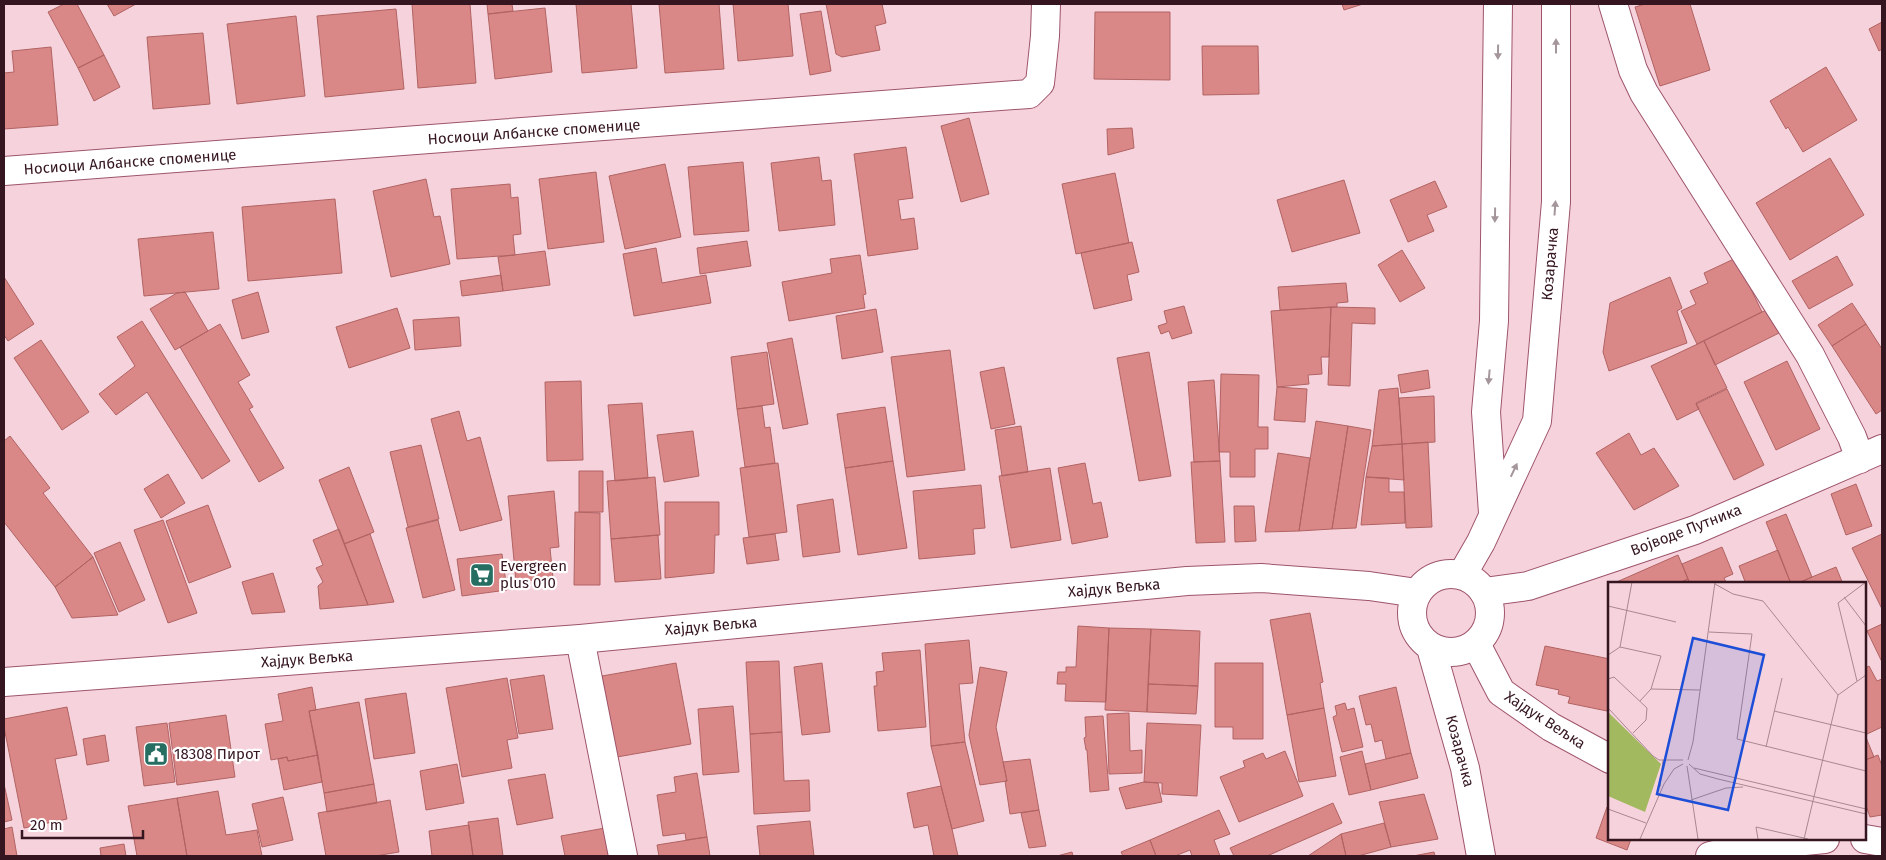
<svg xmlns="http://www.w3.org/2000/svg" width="1886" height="860" viewBox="0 0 1886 860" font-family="'Fira Sans',sans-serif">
  <rect width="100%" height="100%" fill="#f6d3dc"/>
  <!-- building -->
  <path fill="#da8887" stroke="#b16363" d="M64,4H77L104,55L78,68L48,12Z
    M107,4H136L114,16Z
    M412,4H470L476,83L418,88Z
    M487,4H512L513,11L488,14Z
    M576,4H631L637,68L582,73Z
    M659,4H719L724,69L665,73Z
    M733,4H788L793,56L738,61Z
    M826,4H882L886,23L875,26L880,50L842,57L836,54Z
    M1342,4H1363L1344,10Z
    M1645,4H1690L1710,70L1660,86L1635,7Z
    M545,8L552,72L495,79L488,14Z
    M396,9L404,89L325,97L317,16Z
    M821,11L831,71L810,75L800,14Z
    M1095,12H1170V80L1094,79Z
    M296,16L305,96L237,104L227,24Z
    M1882,22V49L1879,51L1869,29Z
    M203,33L210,104L153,109L147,37Z
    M1202,46H1258L1259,94L1203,95Z
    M51,47L58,125L4,129V73L14,72L12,51Z
    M104,55L120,87L94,101L78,68Z
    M1826,67L1857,120L1803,152L1788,127L1786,129L1770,101Z
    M969,118L989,194L961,202L941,126Z
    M1132,128L1134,148L1108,155L1107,129Z
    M906,147L913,198L898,200L901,220L914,218L918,249L868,256L854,154Z
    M819,157L822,181L831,180L835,225L779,231L771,163Z
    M1830,158L1864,215L1790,260L1756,203Z
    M743,162L749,231L694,235L688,167Z
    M665,164L681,237L625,249L609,176Z
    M596,172L604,242L548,249L539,179Z
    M1115,173L1129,243L1076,254L1062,184Z
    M426,179L434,217L440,216L450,264L391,277L373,191Z
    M1344,180L1360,233L1292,252L1277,200Z
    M1435,181L1447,207L1427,215L1434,231L1408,242L1390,200Z
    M510,184L511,198L518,197L521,234L513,235L515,255L457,259L451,189Z
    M335,199L342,273L248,281L242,207Z
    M213,232L219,289L144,296L138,239Z
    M747,241L751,266L700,274L697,248Z
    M1132,242L1139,272L1127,275L1132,300L1094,309L1081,253Z
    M656,248L662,283L706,275L711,303L634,316L623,254Z
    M1402,250L1425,288L1400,302L1378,265Z
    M545,251L550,285L503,291L498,257Z
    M860,255L866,294L863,295L865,308L789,321L782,282L832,273L830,259Z
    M1837,256L1853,285L1809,309L1792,281Z
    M1736,258L1762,312L1697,344L1681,311L1696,304L1690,291L1708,283L1704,273Z
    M501,275L503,291L462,296L460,281Z
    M4,277L34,324L8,341L4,335Z
    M1670,277L1682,308L1677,311L1687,343L1609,371L1603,352L1610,303Z
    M1346,283L1348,302L1337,303V307L1280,310L1278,287Z
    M185,292L208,331L175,350L150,309L177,293Z
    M258,292L269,332L242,339L232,300Z
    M1852,303L1866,324L1832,346L1818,325Z
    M1184,306L1192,333L1172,339L1169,331L1161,334L1158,326L1167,323L1164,311Z
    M1331,307L1375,308V324L1352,323L1350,386L1328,385Z
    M1331,307L1329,357H1321L1322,374L1308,375L1309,384L1277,387L1271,311Z
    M397,308L410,348L349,368L336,327Z
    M876,309L883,352L842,359L836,316Z
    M1768,309L1779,333L1715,365L1704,341Z
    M459,317L461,346L415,350L413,320Z
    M142,321L230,461L202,479L147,392L116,415L99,394L135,366L117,337Z
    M220,324L250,375L238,382L253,407L249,409L284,468L259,482L180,347Z
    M1866,324L1882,349V410L1876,414L1832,346Z
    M792,338L808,424L783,429L767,343Z
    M41,340L89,412L62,430L14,358Z
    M1704,341L1727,388L1696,403L1699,409L1677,420L1651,366Z
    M950,350L965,470L907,477L891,357Z
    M767,352L774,404L737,409L731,357Z
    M1149,352L1171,476L1139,481L1117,358Z
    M1787,361L1820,429L1776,450L1744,382Z
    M1004,367L1015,424L991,429L980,372Z
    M1428,370L1430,388L1401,393L1398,375Z
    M1221,374L1259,375L1258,427H1268V449H1255V477H1230V452H1219Z
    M1214,380L1220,461L1194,462L1188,382Z
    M581,381L583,460L547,461L545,382Z
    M1277,387L1307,389L1305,422L1274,420Z
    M1398,388L1402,444L1372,446L1379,390Z
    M1727,389L1764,465L1734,480L1696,404Z
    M1434,396L1435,442L1402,444L1399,398Z
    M642,403L648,478L615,481L608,405Z
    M762,406L765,428L770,427L775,463L745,467L737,409Z
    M885,407L893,461L845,468L837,414Z
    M459,411L467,441L480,437L502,520L460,531L431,419Z
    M1316,421L1348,426L1332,529L1299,531Z
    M1021,426L1028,472L1002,476L995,430Z
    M1348,426L1371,430L1356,528L1332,529Z
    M693,431L699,476L664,482L657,435Z
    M1629,433L1641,455L1654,448L1679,486L1634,510L1596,453Z
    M10,436L50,488L43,493L93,557L55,587L4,522V441Z
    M1428,442L1432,527L1406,528L1402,444Z
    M1402,444L1404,480L1366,477L1372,446Z
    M421,445L439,519L408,527L390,452Z
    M1278,453L1310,458L1299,531L1265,532Z
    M893,461L907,548L858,555L845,468Z
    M1220,461L1225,542L1196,543L1191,462Z
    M778,463L787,532L749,537L740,468Z
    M1085,463L1093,504L1101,502L1108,537L1072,544L1058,468Z
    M349,467L374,532L344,544L319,480Z
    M1050,468L1061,540L1011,548L999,476Z
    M579,471H603V512H579Z
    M168,474L185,503L161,518L144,489Z
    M655,477L660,535L611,539L607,481Z
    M1366,477L1389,478V492H1404L1405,523L1361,525Z
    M1856,484L1872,526L1846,535L1831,494Z
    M981,485L985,528L973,529L975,554L919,559L913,491Z
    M554,491L559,547L550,548L553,578L516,582L508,496Z
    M833,499L840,552L803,557L797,505Z
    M665,502H719V535H715L714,573L665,578Z
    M208,505L231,567L189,583L166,521Z
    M1234,506H1254L1256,541L1235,542Z
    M575,512L600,513V585H574Z
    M1786,514L1812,577L1796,584H1791L1766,522Z
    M163,520L197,613L168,623L134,530Z
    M438,520L455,590L423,598L406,528Z
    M339,529L368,605L320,609L318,586L323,582L316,568L323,565L313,540Z
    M370,534L394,602L368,605L344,544Z
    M775,534L779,560L747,564L743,538Z
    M1882,534V609L1852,548Z
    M658,535L661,579L615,582L611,539Z
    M120,542L145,600L119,612L94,553Z
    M1722,547L1733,574L1724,578L1727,584H1690L1682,564Z
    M1778,550L1791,584H1746L1739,566Z
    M502,554L507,590L462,596L457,559Z
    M1678,555L1688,579L1677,584H1612Z
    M93,557L118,615L72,618L55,587Z
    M1836,567L1843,584H1796L1812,577Z
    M273,573L285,612L252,614L242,582Z
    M1688,579L1690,584H1677Z
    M1310,613L1323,682L1320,683L1324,708L1287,715L1270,620Z
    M1882,624V662L1867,631Z
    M1078,626L1109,628L1106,702L1065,701L1066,684H1057L1058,672H1066V667H1076Z
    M1109,628L1151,629L1147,712L1105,710Z
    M1151,629L1200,631L1198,686L1148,684Z
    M969,640L973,683L959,684L965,742L931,746L925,644Z
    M1545,646L1610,659V697L1607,711L1568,703L1570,697L1558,694L1559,690L1536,685Z
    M920,650L926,727L878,731L874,686H877L876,672L884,671L882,653Z
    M779,661L782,732L750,734L746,662Z
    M676,663L691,744L617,757L602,676Z
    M822,663L830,732L802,735L794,667Z
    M1215,663H1263V739H1233V727H1215Z
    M1869,666L1877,681L1882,679V727L1865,735V668Z
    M980,667L1007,672L996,727L1007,781L980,785L969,735Z
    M544,675L553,729L519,734L510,680Z
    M507,678L518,738L507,740L512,768L462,777L446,688Z
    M1148,684L1198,686L1196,714L1147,712Z
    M312,687L316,710L309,711L318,755L288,761L287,757L271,760L265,724L283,721L278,694Z
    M1396,687L1411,753L1386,759L1382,740L1375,742L1371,724L1366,725L1359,696Z
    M406,693L415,753L374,759L365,699Z
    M359,702L374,784L324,793L309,711Z
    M1345,703L1347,710L1354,708L1363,747L1342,752L1333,717L1337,715L1335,706Z
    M733,706L739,772L703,775L698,709Z
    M67,707L77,755L55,759L67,819L24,828L4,727V719Z
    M1324,708L1336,776L1299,782L1287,715Z
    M1129,713L1130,751L1142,750V773L1109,774L1107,714Z
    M226,715L235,777L177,785L169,723Z
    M1103,716L1109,790L1090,792L1087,750H1086L1084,738L1086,737L1085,717Z
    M167,723L175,782L144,786L136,727Z
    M1147,723L1201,725L1197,796L1162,794V783L1144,782Z
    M782,732L784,781L809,780L810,811L754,814L750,734Z
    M105,735L109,761L87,765L83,739Z
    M1865,735L1874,757L1865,760Z
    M965,742L984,821L952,829L931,746Z
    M1285,751L1303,796L1239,822L1220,777L1245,767L1243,761L1263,753L1266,759Z
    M1362,751L1371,790L1349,795L1340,757Z
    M1411,753L1418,778L1371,790L1365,764Z
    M318,755L322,782L284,790L278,759L287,757L288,761Z
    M1878,755L1882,766V815L1870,817L1865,803V760Z
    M1030,759L1039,810L1010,814L1005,781H1007L1003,762Z
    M457,764L464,803L426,810L420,771Z
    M697,773L707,837L686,840L685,833L663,836L657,795L676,792L674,777Z
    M545,774L553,818L517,825L508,780Z
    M1144,782L1158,783L1162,802L1126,809L1119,788Z
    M4,784L12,820L4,822Z
    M374,784L377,803L327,812L324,793Z
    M941,786L952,829L958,856H934L928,825L914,828L907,793Z
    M218,791L226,835L257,830L262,856H187L177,798Z
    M1424,794L1438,839L1391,847L1379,802Z
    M283,797L293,840L262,847L252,804Z
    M177,798L187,856H137L128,806Z
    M390,800L399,852L375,856H326L318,813Z
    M1333,803L1342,823L1267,856H1234L1230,848Z
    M1607,807L1610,808V839H1631L1627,850L1596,838Z
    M1039,810L1046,846L1029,848L1021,813Z
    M1219,810L1230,834L1214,840L1220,856H1192L1190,850L1175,856H1156L1150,840Z
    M498,818L503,856H473L468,822Z
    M810,821L814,856H760L757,826Z
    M1384,823L1391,847L1358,856H1346L1341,834Z
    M469,825L473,856H432L429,831Z
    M12,827L17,856H4V829Z
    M605,828L611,856H565L561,836Z
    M1341,834L1346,856H1308Z
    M707,837L710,856H659L657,845Z
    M1150,840L1156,856H1123L1121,852Z
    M124,844L126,856H101L100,848Z
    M1072,852L1073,856H1057Z
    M1434,852L1435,856H1413Z"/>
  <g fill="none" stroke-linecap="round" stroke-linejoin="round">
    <defs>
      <path id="minor" d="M1613,4L1633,70L1644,93L1810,355L1852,437L1860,459
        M4,171L1029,94L1040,83L1045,36L1046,4
        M1484,592L1528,586L1695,530L1882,449
        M580,639L623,856
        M1476,644L1501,692L1551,727L1610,759
        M4,682L580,639L1187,581L1261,578L1369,586L1417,593
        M1865,839L1882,842"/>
      <path id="tertiary" d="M1493,513L1486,412L1494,321L1498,4
        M1412 613a39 39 0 1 1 78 0a39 39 0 1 1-78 0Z
        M1462,575L1481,542L1537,421L1556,202V4
        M1431,648L1465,768L1481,856
        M1710,856L1718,854L1727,849L1825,839"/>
    </defs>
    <!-- minor casing -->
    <use href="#minor" stroke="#9e546b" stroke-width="30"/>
    <!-- tertiary casing -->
    <use href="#tertiary" stroke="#9e546b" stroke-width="30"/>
    <!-- minor -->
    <use href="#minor" stroke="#fff" stroke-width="28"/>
    <!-- tertiary -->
    <use href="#tertiary" stroke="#fff" stroke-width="28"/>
  </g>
  <!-- one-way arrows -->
  <defs><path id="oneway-solid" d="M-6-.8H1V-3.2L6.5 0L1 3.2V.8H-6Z" transform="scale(1.25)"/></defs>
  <g fill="#a4969b">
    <use href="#oneway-solid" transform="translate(1556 46) rotate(-90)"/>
    <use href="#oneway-solid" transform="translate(1498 52) rotate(91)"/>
    <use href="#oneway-solid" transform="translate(1555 208) rotate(-86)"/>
    <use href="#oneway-solid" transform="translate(1495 215) rotate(91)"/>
    <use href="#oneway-solid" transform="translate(1489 377) rotate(95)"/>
    <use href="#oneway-solid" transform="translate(1514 470) rotate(-65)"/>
  </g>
  <!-- icons -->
  <defs>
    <symbol id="supermarket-square" viewBox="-11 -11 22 22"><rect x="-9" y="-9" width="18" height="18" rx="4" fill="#266d62" stroke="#fff"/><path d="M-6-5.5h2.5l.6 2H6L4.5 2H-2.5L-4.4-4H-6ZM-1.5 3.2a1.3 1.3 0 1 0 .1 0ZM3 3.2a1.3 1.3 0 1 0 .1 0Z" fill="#fff"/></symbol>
    <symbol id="civic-square" viewBox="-11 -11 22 22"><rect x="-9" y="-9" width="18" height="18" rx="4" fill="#266d62" stroke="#fff"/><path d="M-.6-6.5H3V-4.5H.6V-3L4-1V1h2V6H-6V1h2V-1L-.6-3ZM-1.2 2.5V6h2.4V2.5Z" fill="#fff"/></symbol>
  </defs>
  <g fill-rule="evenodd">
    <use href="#supermarket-square" x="468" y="561" width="28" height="28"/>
    <use href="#civic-square" x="142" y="740" width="28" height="28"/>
  </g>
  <g text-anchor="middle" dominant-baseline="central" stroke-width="4.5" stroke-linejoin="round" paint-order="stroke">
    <!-- street labels -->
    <g font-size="15" fill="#351620" stroke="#fff">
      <text transform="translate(534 132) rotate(-4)">Носиоци Албанске споменице</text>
      <text transform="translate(130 162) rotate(-4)">Носиоци Албанске споменице</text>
      <text transform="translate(1550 264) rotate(-85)">Козарачка</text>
      <text transform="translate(1686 530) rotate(-21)">Војводе Путника</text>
      <text transform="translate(1114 588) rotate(-5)">Хајдук Вељка</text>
      <text transform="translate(711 626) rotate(-5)">Хајдук Вељка</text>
      <text transform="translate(307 659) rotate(-4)">Хајдук Вељка</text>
      <text transform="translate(1545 720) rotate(33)">Хајдук Вељка</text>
      <text transform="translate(1460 751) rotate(75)">Козарачка</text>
    </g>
    <!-- poi labels -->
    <g font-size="15" fill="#351620" stroke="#fff" text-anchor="start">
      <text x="500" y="566">Evergreen<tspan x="500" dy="17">plus 010</tspan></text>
      <text x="174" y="754">18308 Пирот</text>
    </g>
  </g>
  <!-- overview -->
  <g transform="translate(1608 582)">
    <rect width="258" height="258" fill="#f6d3dc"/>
    <path d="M0,130L53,182L37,230L0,214Z" fill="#a2b95f"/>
    <path fill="none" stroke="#a98791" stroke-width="1" d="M107,2L125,12L155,19L230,113M236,15L258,44M0,24L68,40M101,50L144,52L129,157L258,189M12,65L53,74L43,107L32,119M0,73L12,65L24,0M0,97L6,95L39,126L38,138L25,151M249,99L230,21L258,0M43,107L92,108M230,113L258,93M0,126L45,174L51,178H75M166,129L258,151M158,165L174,96M80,178L85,160L107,0M81,182L92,192L110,197L258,232M79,184L90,257M86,186L258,227M52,205L55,178M83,218L118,206L135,205M0,227L38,241M32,257L56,202L66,187L75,182M150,257L148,245L200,257M196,257L230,113"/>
    <path fill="#1d4ed8" fill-opacity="0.15" stroke="#1d4ed8" stroke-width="2.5" d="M85,56L156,73L120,228L49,212Z"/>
    <rect width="258" height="258" fill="none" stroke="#351620" stroke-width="2.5"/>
  </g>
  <!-- border -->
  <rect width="1886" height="860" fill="none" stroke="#351620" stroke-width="10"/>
  <!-- scale -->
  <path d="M22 830v8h121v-8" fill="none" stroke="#351620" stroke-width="2.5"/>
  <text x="30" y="830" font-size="15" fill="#351620" stroke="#ffffff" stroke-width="4" paint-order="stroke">20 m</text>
</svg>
